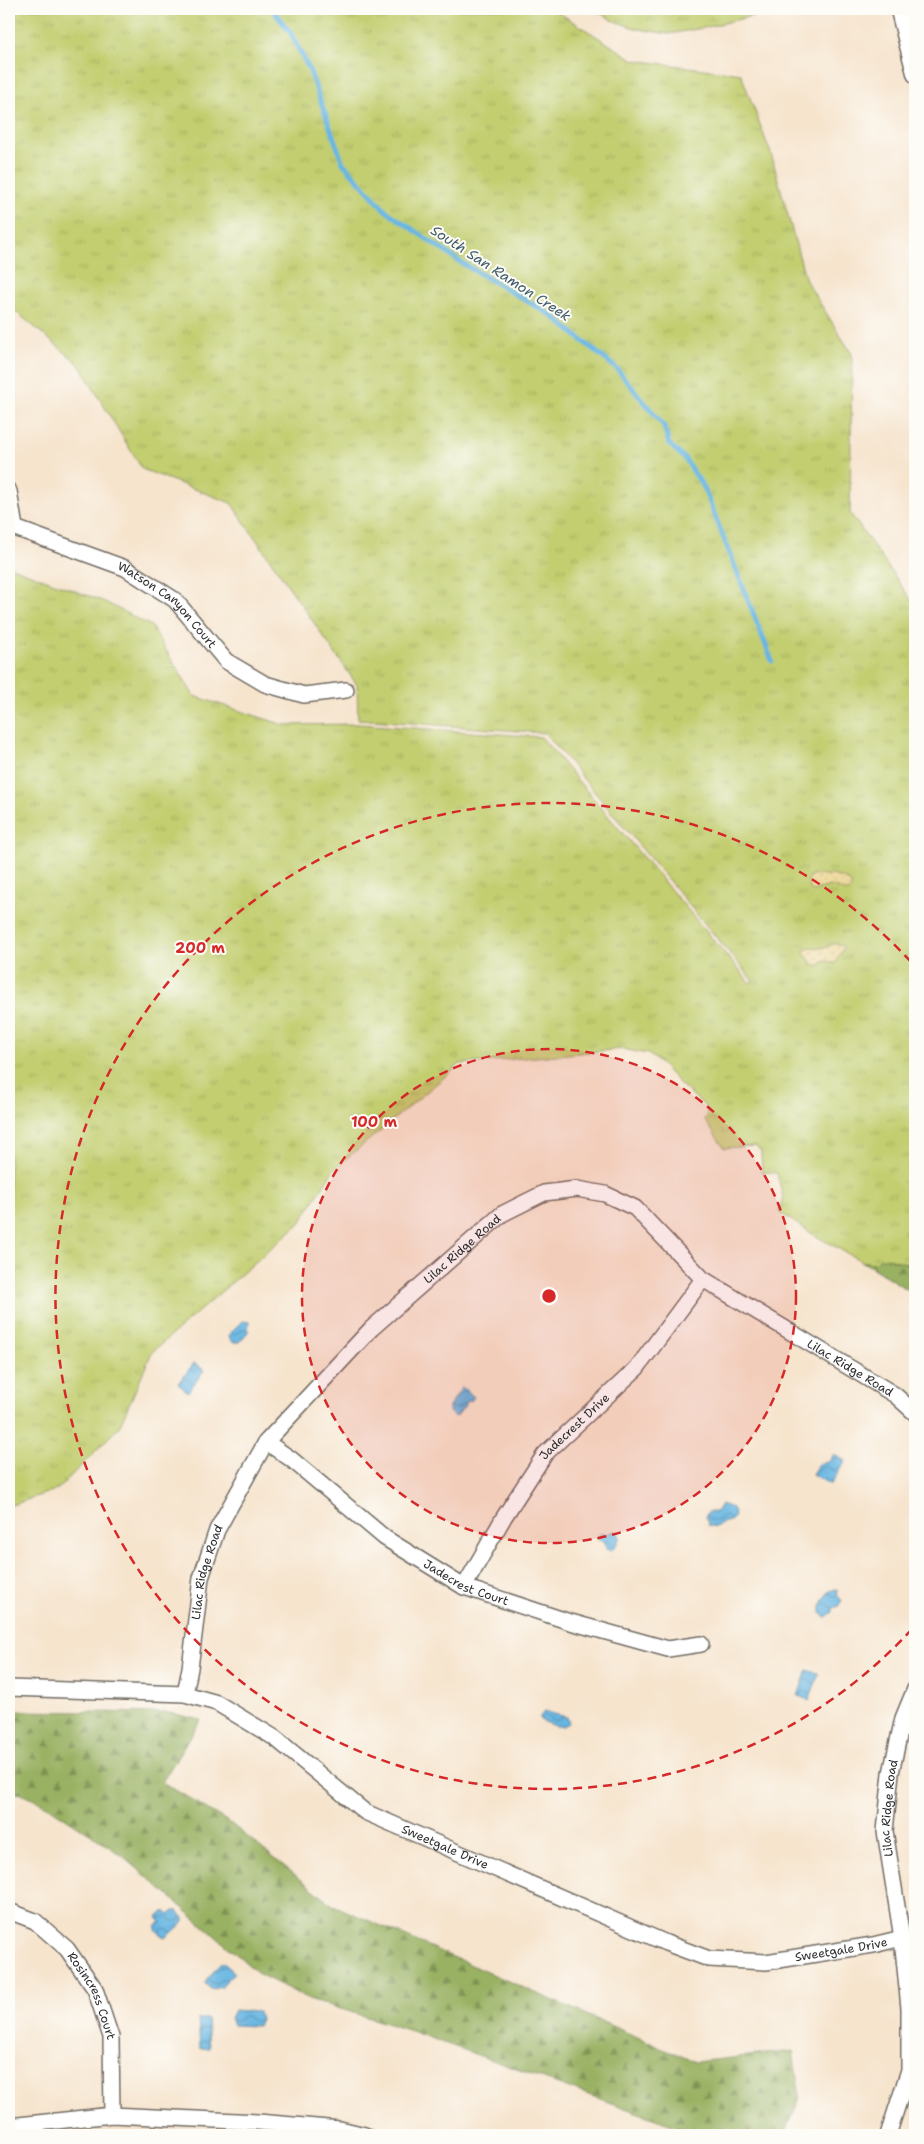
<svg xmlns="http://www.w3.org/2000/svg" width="924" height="2144" viewBox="0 0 924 2144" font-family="'Shantell Sans',sans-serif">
  <defs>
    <pattern id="grass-tufts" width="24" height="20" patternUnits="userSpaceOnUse" patternTransform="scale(1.25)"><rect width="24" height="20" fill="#c2ce70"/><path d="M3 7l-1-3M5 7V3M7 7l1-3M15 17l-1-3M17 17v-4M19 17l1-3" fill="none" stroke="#a7b161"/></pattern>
    <pattern id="forest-firs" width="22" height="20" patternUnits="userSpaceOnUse" patternTransform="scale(1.25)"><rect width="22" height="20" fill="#99b162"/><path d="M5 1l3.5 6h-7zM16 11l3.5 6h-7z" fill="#7d9051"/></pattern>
    <pattern id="sand-dots" width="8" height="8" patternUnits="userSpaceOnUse" patternTransform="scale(1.25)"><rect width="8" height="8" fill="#eeda9e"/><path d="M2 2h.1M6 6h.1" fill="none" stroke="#cb8" stroke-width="1.8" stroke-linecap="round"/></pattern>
    <pattern id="water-waves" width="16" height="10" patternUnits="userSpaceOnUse" patternTransform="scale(1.25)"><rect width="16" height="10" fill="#68b6e2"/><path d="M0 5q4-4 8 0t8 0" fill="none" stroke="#5694b7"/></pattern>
  </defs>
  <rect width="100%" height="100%" fill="#fdfcf7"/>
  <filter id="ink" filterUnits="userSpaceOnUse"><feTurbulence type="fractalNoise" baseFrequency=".02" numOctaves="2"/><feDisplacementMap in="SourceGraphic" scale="10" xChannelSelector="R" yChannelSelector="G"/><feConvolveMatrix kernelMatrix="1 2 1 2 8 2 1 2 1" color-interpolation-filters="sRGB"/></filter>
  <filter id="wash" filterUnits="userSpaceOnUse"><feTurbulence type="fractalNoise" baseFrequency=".0096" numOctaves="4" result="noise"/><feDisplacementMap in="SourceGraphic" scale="20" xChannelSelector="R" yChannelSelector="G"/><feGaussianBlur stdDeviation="1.12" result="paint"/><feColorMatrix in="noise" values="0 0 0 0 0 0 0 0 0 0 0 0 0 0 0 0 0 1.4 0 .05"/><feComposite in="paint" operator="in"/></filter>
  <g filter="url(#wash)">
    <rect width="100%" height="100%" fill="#f6e4cd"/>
    <!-- grass -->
    <path fill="url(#grass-tufts)" stroke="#767c4e" d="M9,9H553L634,60L741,74L771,154L806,281L852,354L850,513L915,605V1265C900,1264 888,1252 875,1263L863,1262L814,1235L779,1212L783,1197L777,1173L762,1172L761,1151L755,1146L724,1148L704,1119L707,1116V1108L680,1084L658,1061L648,1054L622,1049L460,1064L334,1169L300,1223L152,1352L119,1427L58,1489L9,1506V566L105,602L151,626L194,696L284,725L358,724L541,737L750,983L753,981L545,733L358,719L357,685L231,503L142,469L78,363L9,306Z
      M593,9H781L703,28L669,34L638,29L614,21Z"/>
    <!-- forest -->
    <path fill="url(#forest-firs)" stroke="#626e46" d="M881,1258C893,1258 903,1264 915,1265V1294L863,1262L875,1263Z
      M9,1711L171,1713L201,1720L162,1782L230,1823L333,1905L695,2062L793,2051L800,2097L785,2135H700L408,2030L309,1999L259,1974L123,1856L49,1807L23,1794L9,1792Z"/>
    <!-- sand -->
    <path fill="url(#sand-dots)" stroke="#8c8264" d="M811,875C824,875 842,873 851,884V889L848,892L830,886L813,891L810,889L808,880Z
      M836,943L844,947L835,964L824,960L821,965H813L803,952L810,947L824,948Z"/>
    <!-- water -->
    <path fill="url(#water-waves)" stroke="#4a7086" d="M242,1321L249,1322L248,1332L239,1342H233L230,1340L229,1334Z
      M194,1363L204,1370L188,1392L178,1384Z
      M462,1387L474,1397L471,1401L469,1400L456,1417L449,1412V1407Z
      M834,1454L845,1461L831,1484H829L812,1474L819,1463L822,1464L825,1461L829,1462Z
      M721,1504L732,1508L735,1514C733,1522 728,1521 721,1523L716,1527L708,1525V1522L705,1517L708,1512H716Z
      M613,1531L618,1532L620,1537L615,1547L611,1551L606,1549L605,1542L598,1539V1536L602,1533L608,1534Z
      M835,1589L837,1590L838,1597L842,1600L839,1606L833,1608V1612L826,1617L821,1613V1606L828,1592Z
      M807,1670L819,1674L809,1700L798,1696Z
      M545,1712L567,1717L569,1723C559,1730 551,1724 540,1720V1716Z
      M165,1911L169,1915L174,1911H178L184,1918V1922L166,1938L156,1930V1926L161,1922L157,1918Z
      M221,1963L225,1964L235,1973L228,1978L222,1987L211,1989L205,1984L206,1980Z
      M234,2010L258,2012L260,2019L257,2026L233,2025L230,2018Z
      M198,2019H207L209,2048L200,2049Z"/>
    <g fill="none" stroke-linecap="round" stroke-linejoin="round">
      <!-- stream -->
      <path stroke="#68b6e2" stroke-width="5" d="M272,9L290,32L309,69L343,163L385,210L460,262L551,315L616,368L664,426L669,444L685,459L704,488L772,661"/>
    </g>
  </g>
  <g filter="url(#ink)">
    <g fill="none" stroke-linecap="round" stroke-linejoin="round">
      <defs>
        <g id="street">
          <path d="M898,9L915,75"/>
          <path id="s1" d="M9,491L15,528L125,568L175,600L226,661L265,684L304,695L346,690"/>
          <path id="s2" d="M266,1442L291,1459L385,1538L464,1587L567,1621L668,1649L701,1644"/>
          <path id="s3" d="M464,1587L504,1517L545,1454L637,1368L703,1279"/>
          <path id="s4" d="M9,1688L185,1694L217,1703L275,1738L365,1812L666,1943L709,1959L766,1962L873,1945L902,1938"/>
          <path id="s5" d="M185,1694L190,1668L201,1578L217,1530L266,1442L371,1329L502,1214L544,1193L577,1189L605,1194L635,1208L703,1279L895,1395L915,1413"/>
          <path id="s6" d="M9,1911L35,1921L67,1949L95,1989L111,2037L112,2115"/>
          <path d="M9,2126L112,2115L258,2122L340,2129L365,2135"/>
          <path id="s7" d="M888,2135L909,2070V2008L902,1938L885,1831L891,1773L903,1718L915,1689"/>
        </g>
      </defs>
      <!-- street casing -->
      <use href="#street" stroke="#726c64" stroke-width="18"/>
      <!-- street -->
      <use href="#street" stroke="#fff" stroke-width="15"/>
    </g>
  </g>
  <!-- distance rings -->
  <circle cx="549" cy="1296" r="247" fill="#d62828" fill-opacity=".12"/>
  <g fill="none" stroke="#d62828" stroke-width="2.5" stroke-dasharray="9 6">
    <circle cx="549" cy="1296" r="247"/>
    <path d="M912 1629A493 493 0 1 1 912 963"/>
  </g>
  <g text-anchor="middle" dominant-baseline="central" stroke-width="4" stroke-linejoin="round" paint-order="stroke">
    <!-- street labels -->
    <g font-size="12" fill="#2b2b2b" stroke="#fdfcf7">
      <text stroke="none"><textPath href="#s1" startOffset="211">Watson Canyon Court</textPath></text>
      <text stroke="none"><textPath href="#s5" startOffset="544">Lilac Ridge Road</textPath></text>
      <text stroke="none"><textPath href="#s5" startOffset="1009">Lilac Ridge Road</textPath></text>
      <text stroke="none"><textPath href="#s3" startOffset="196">Jadecrest Drive</textPath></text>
      <text stroke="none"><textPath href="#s5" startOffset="124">Lilac Ridge Road</textPath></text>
      <text stroke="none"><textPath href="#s2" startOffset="246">Jadecrest Court</textPath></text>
      <text stroke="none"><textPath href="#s7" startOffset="332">Lilac Ridge Road</textPath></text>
      <text stroke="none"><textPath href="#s4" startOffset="481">Sweetgale Drive</textPath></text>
      <text stroke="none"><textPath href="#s4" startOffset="901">Sweetgale Drive</textPath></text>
      <text stroke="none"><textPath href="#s6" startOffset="124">Rosincress Court</textPath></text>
    </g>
    <!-- water labels -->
    <g font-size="14" font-style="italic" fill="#405c6b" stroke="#fdfcf7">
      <text transform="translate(501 273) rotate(33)">South San Ramon Creek</text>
    </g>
  </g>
  <circle cx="549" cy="1296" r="8" fill="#d62828" stroke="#fdfcf7" stroke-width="2.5"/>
  <g font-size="15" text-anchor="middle" font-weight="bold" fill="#d62828" stroke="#fdfcf7" stroke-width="4" stroke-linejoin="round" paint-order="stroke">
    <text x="200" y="953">200 m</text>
    <text x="374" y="1127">100 m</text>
  </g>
  <!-- margin -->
  <rect width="924" height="2144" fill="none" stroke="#fdfcf7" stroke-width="30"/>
</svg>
